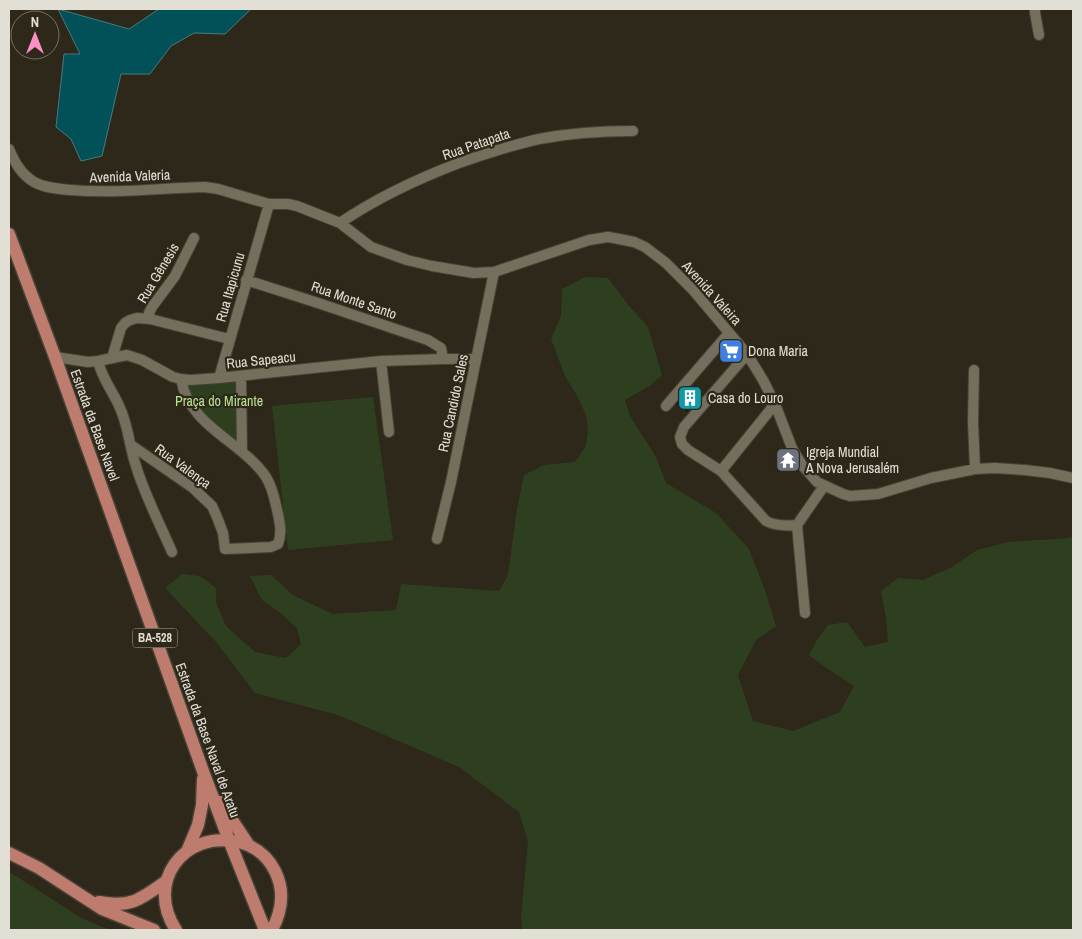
<svg xmlns="http://www.w3.org/2000/svg" width="1082" height="939" viewBox="0 0 1082 939" font-family="'Archivo Narrow',sans-serif">
  <rect width="100%" height="100%" fill="#2d2819"/>
  <!-- green -->
  <path fill="#2e3f20" d="M585,277L608,278L630,307L648,327L662,375L651,385L625,400L630,416L656,457L666,483L716,513L749,549L766,593L776,626L756,640L738,675L753,721L793,731L840,712L854,686L825,667L809,655L817,640L828,625L847,622L865,647L888,642L886,618L881,591L898,578L923,580L952,567L977,550L1008,542L1070,538L1073,536V930H522L521,916L528,842L519,812L459,767L338,715L255,693L217,643L165,588L182,574L200,576L216,588V603L226,626L255,652L286,658L301,644L297,628L279,612L262,600L250,576L271,575L293,595L332,614L396,610L401,584L499,591L508,575L517,509L524,475L544,465L575,462L586,446L588,430L586,415L576,394L565,376L551,339L561,316L562,289Z
    M240,378V448L197,408L184,382Z
    M373,397L393,540L288,550L272,406Z
    M9,872L16,876L81,918L110,930H9Z"/>
  <!-- water -->
  <path fill="#025158" stroke="#457c7e" d="M58,9L129,29L159,9H251L225,34L194,33L171,46L150,74H121L102,156L81,161L71,139L56,127L64,54H80Z"/>
  <!-- shadow -->
  <path fill="#0007" d="M684,391L700,398L687,412L675,403Z"/>
  <!-- building -->
  <path fill="#5d4b04" stroke="#756f5e" d="M687,386L702,397L691,409L678,399Z"/>
  <g fill="none" stroke-linecap="round" stroke-linejoin="round">
    <defs>
      <path id="minor" d="M1035,9V13L1039,35
        M9,149C15,163 21,174 34,182C45,188 59,189 71,190C116,194 160,188 205,187L218,189L269,204H288L297,206L340,223L371,247L407,260L432,266L474,273L494,272L589,240L608,237L619,239L634,242L645,247L666,263L693,290L747,354L763,380L775,404L792,448L802,465L817,482L843,494L850,496L878,494L931,478L975,469L995,468L1025,470L1050,473L1073,478
        M340,223C378,197 417,179 459,163C485,154 512,145 539,139C570,133 602,131 633,131
        M246,280L318,303L428,340L441,348L443,359
        M150,319L149,313L152,307L175,276L194,238
        M747,354L684,427L680,437L682,444L688,450L721,471L766,521C775,526 786,526 797,525
        M55,357L88,362L98,361L127,355L142,360L173,377L181,379L190,380L219,378L381,361L443,359H476
        M112,358L121,328L125,323L130,320L137,318L150,319L229,339
        M98,361C102,380 116,395 122,413C129,431 130,449 136,466C145,496 160,524 172,552
        M381,361L389,432
        M974,370L973,422L975,469
        M241,376L242,451
        M219,378L269,204
        M666,406L729,333
        M131,445L193,488L212,506L217,517L223,533L225,549L271,547L278,544C282,534 280,524 278,514C275,501 273,488 266,477C242,441 189,427 181,379
        M721,471L775,404
        M797,525L805,613
        M797,525L824,486
        M437,539L451,482L494,272"/>
      <path id="major" d="M9,234L55,357L204,774L229,840L265,930
        M220,802L248,844
        M188,849L198,825L202,805L203,779
        M9,853L39,868L102,909L154,930
        M99,902C130,908 140,900 165,882
        M176,930C145,883 183,830 238,842C255,846 267,855 275,871C285,891 282,911 272,930"/>
    </defs>
    <!-- minor casing -->
    <use href="#minor" stroke="#474236" stroke-width="12"/>
    <!-- major casing -->
    <use href="#major" stroke="#474236" stroke-width="15"/>
    <!-- minor -->
    <use href="#minor" stroke="#746e5d" stroke-width="10"/>
    <!-- major -->
    <use href="#major" stroke="#be7c6f" stroke-width="12"/>
  </g>
  <!-- icons -->
  <defs>
    <symbol id="supermarket-square" viewBox="-11 -11 22 22"><rect x="-9" y="-9" width="18" height="18" rx="4" fill="#3f7fe0" stroke="#2d2819"/><path d="M-6-5.5h2.5l.6 2H6L4.5 2H-2.5L-4.4-4H-6ZM-1.5 3.2a1.3 1.3 0 1 0 .1 0ZM3 3.2a1.3 1.3 0 1 0 .1 0Z" fill="#fff"/></symbol>
    <symbol id="building-square" viewBox="-11 -11 22 22"><rect x="-9" y="-9" width="18" height="18" rx="4" fill="#0f9aa8" stroke="#2d2819"/><path d="M-4-6H4V6H1V3H-1V6H-4ZM-2.5-4.3h1.7v1.8h-1.7ZM.8-4.3h1.7v1.8H.8ZM-2.5-1h1.7V.8h-1.7ZM.8-1h1.7V.8H.8Z" fill="#fff"/></symbol>
    <symbol id="temple-square" viewBox="-11 -11 22 22"><rect x="-9" y="-9" width="18" height="18" rx="4" fill="#6b7280" stroke="#2d2819"/><path d="M0-6L5-2H3V0L6.5 2.5H4V6H1.5V3h-3V6H-4V2.5H-6.5L-3 0V-2H-5Z" fill="#fff"/></symbol>
  </defs>
  <g fill-rule="evenodd">
    <use href="#supermarket-square" x="717" y="337" width="28" height="28"/>
    <use href="#building-square" x="676" y="384" width="28" height="28"/>
    <use href="#temple-square" x="774" y="446" width="28" height="28"/>
  </g>
  <g text-anchor="middle" dominant-baseline="central" stroke-width="4.5" stroke-linejoin="round" paint-order="stroke">
    <!-- shield labels -->
    <rect fill="#2d2819" stroke="#aca89d" stroke-width="1" x="132.5" y="628.5" width="45" height="19" rx="4"/>
    <g font-size="12" font-weight="bold" fill="#e2dfd5">
      <text x="155" y="638">BA-528</text>
    </g>
    <!-- street labels -->
    <g font-size="14" fill="#e2dfd5" stroke="#2d2819">
      <text transform="translate(476 144) rotate(-19)">Rua Patapata</text>
      <text transform="translate(130 176) rotate(-2)">Avenida Valeria</text>
      <text transform="translate(158 273) rotate(-59)">Rua Gênesis</text>
      <text transform="translate(230 287) rotate(-74)">Rua Itapicunu</text>
      <text transform="translate(712 293) rotate(48)">Avenida Valeira</text>
      <text transform="translate(354 300) rotate(19)">Rua Monte Santo</text>
      <text transform="translate(261 360) rotate(-6)">Rua Sapeacu</text>
      <text transform="translate(453 403) rotate(-78)">Rua Candido Sales</text>
      <text transform="translate(95 425) rotate(70)">Estrada da Base Navel</text>
      <text transform="translate(183 466) rotate(36)">Rua Valença</text>
      <text transform="translate(208 740) rotate(70)">Estrada da Base Naval de Aratu</text>
    </g>
    <!-- poi labels -->
    <g font-size="14" fill="#e2dfd5" stroke="#2d2819" text-anchor="start">
      <text x="748" y="351">Dona Maria</text>
      <text x="708" y="398">Casa do Louro</text>
      <text x="806" y="452">Igreja Mundial<tspan x="806" dy="16">A Nova Jerusalém</tspan></text>
    </g>
    <!-- park labels -->
    <g font-size="14" fill="#b7e394" stroke="#2d2819">
      <text x="219" y="401">Praça do Mirante</text>
    </g>
  </g>
  <!-- border -->
  <rect width="1082" height="939" fill="none" stroke="#e2dfd5" stroke-width="20"/>
  <!-- north arrow -->
  <g transform="translate(35 35)"><circle r="24" fill="#2d2819" stroke="#757164"/>
  <path d="M0-4L9 19L0 12L-9 19Z" fill="#fc8fc3"/>
  <text y="-8" font-size="14" font-weight="bold" text-anchor="middle" fill="#e2dfd5">N</text>
  </g>
</svg>
